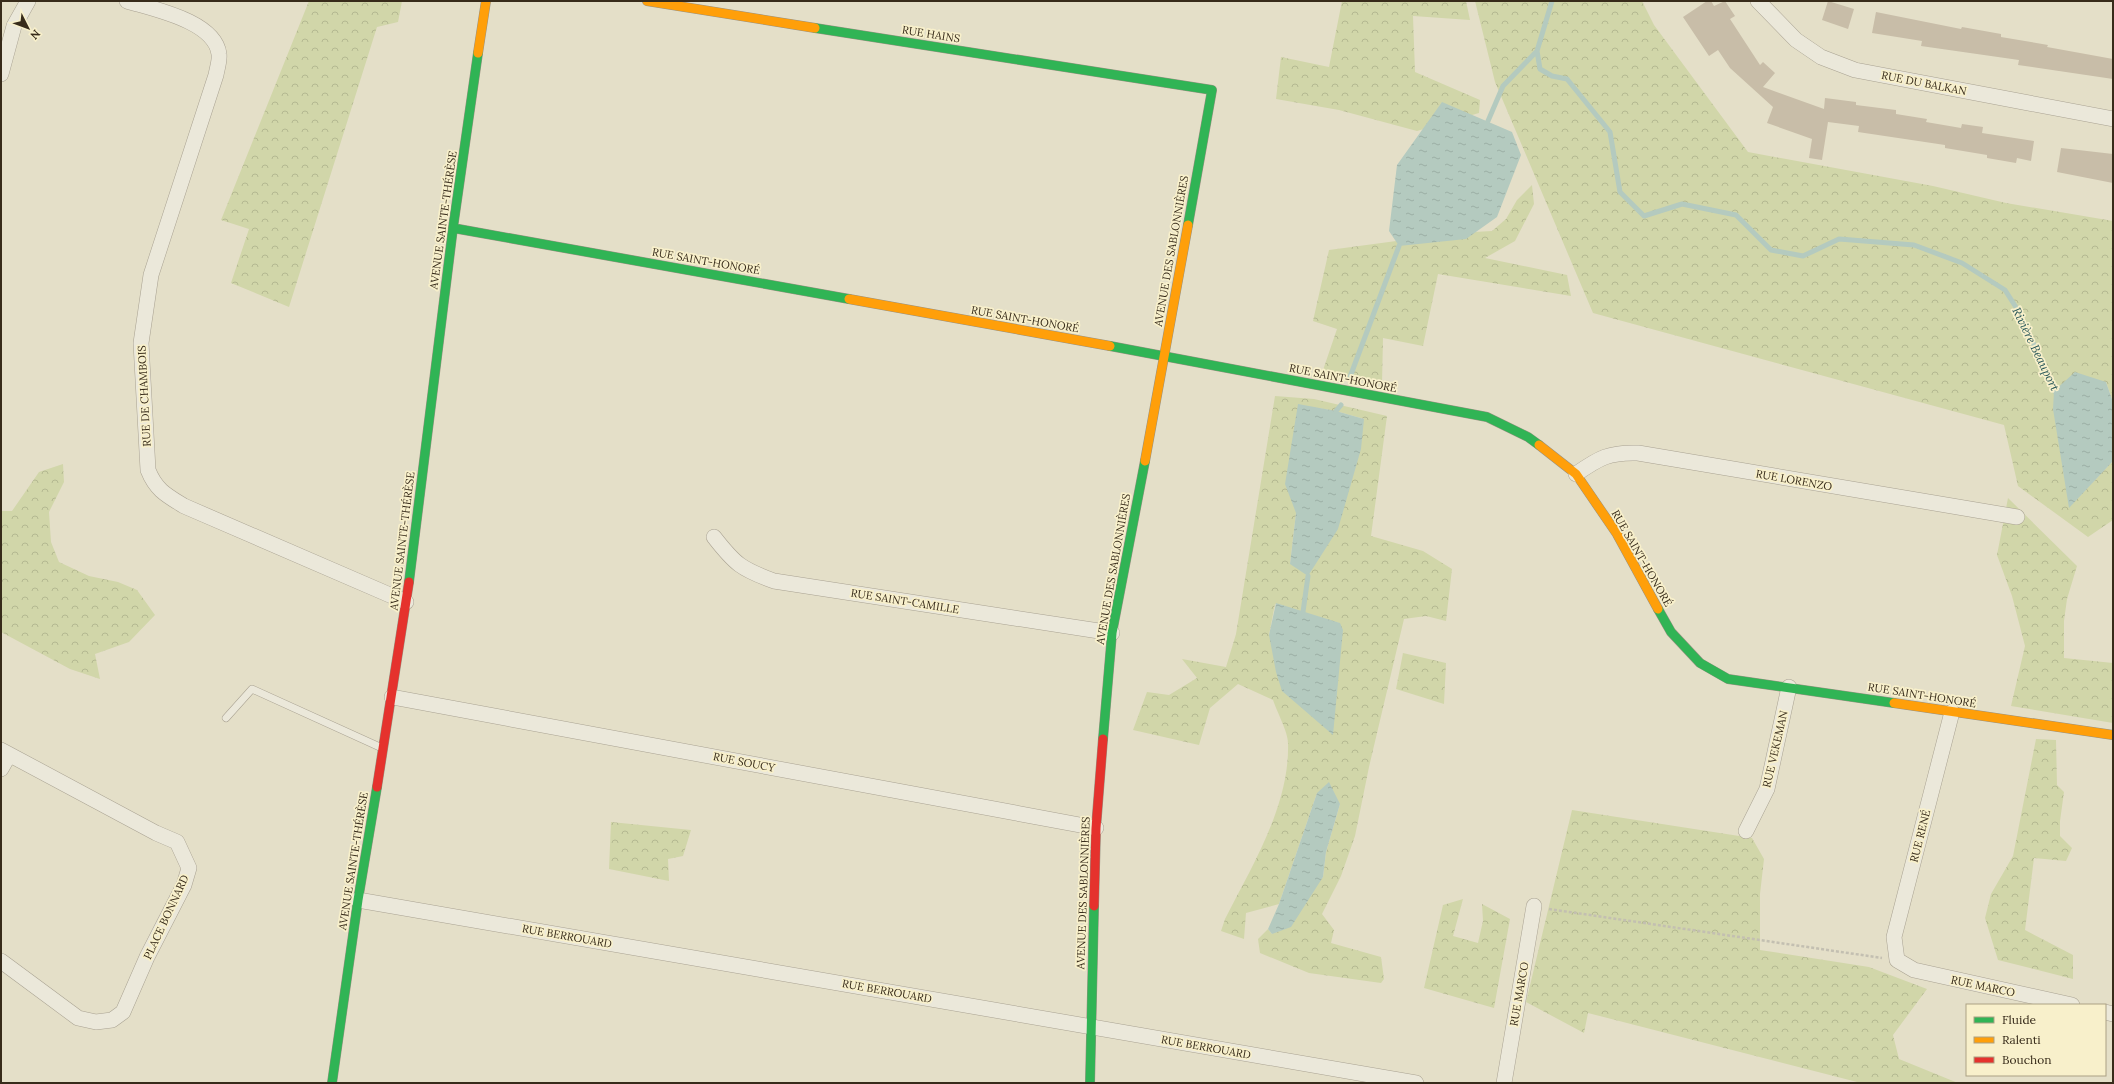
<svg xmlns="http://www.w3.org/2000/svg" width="2114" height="1084" viewBox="0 0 2114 1084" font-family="Lora,serif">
  <defs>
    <pattern id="forest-crowns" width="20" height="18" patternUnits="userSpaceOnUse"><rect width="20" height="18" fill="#d1d6a9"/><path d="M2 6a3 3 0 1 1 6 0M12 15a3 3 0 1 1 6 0" fill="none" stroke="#b4b891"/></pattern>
    <pattern id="water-ripples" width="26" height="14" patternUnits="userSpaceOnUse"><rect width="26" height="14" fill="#b4cabf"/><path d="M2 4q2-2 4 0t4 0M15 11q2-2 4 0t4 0" fill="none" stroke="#9baea4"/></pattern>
  </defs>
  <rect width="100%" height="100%" fill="#e4dfc8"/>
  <!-- forest -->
  <path fill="url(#forest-crowns)" fill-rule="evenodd" d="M309,1H402L398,22L377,27L289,307L231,283L249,229L221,220Z
    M1342,1H1466L1470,20L1413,16L1415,72L1480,100L1479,113L1417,131L1339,110L1276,99L1281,57L1329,67Z
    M1475,1H1642L1654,25L1748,152L1933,186L2006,203L2113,221V402L2106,382L2069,507L2113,461V520L2088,537L2018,486L2004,425L1593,313L1495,82Z
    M1532,185L1534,204L1515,241L1485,258L1567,275L1571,296L1438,274L1423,346L1383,338L1382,384L1322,373L1337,329L1313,321L1329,250L1456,233L1492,231L1506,219L1517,200Z
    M1275,396L1314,399L1387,416L1371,536L1423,551L1452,569L1446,621L1426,616L1404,619L1369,767L1355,836L1341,876L1322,914L1334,930L1331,943L1381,957L1384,979L1381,983L1309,973L1260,953L1258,939L1268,929L1272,934L1323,877L1326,852L1340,804L1317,793L1279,904L1246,913L1244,939L1221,931L1225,919C1252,866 1290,805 1288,743C1288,732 1277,712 1273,700L1238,684L1210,708L1199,745L1133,730L1147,692L1169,695L1197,678L1182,659L1226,667L1236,634ZM1298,405L1336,411L1364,419L1290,564L1296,513ZM1275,604L1339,623L1269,635Z
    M63,464L64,482L49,512L51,542L59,562L89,576L118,582L137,590L155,615L129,642L95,654L100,679L70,669L1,632V511H12L39,472Z
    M2008,498L2077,566L2067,599L2064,621V658L2113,663V723L2011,706L2025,646L2012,596L1997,555Z
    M1403,653L1446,663L1444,704L1396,689Z
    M2036,739L2056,740L2057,785L2064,792L2060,821V836L2072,848L2066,861L2034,858L2025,930L2073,955V979L1998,960L1985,918L1991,894L2013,856Z
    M1572,810L1752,838L1764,859L1760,894V950L1869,967L1927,989L1893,1035L1899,1059L1958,1083H1861L1588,1013L1584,1033L1526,1002Z
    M611,822L691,830L683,856L668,859L669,881L609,869Z
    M1463,899L1453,936L1478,943L1483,921L1482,904L1510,919L1494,1008L1424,988L1443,905Z"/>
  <!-- water -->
  <path fill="url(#water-ripples)" d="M1442,102L1512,132L1521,155L1497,217L1466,239L1399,246L1389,231L1397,165Z
    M2075,372L2106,382L2113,402V461L2069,508L2053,409L2054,391Z
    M1298,404L1336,411L1364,419L1361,449L1338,529L1308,576L1290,564L1296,513L1285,484Z
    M1276,603L1340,623L1343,630L1333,735L1282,691L1276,672L1269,635Z
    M1329,782L1340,804L1326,852L1323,877L1291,927L1272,934L1268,929L1279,904L1317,793Z"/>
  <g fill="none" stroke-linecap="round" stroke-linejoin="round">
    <!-- stream -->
    <path stroke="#b4cabf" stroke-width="5" d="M1552,1L1537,51L1540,69L1552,76L1567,79L1610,132L1620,192L1644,216L1682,204L1736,215L1771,250L1803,256L1839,239L1914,245L1962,263L2005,290L2019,312L2057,395
      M1488,121L1503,86L1537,51
      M1350,377L1399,246
      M1336,411L1341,405
      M1303,612L1308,576"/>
  </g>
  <!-- building -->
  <path fill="#c8bda8" d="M1707,1H1711L1714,6L1725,1L1735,16L1730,19L1760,65L1763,62L1775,73L1763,87L1824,109L1825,98L1856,102V105L1896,110V114L1927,119L1926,122L1961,128L1962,124L1983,127L1982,133L2034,141L2031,161L2017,158L2016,163L1987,158V155L1945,148V145L1858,132L1859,126L1828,122L1822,160L1809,158L1812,139L1767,123L1773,107L1730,68L1718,50L1709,56L1683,17Z
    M1828,1L1854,9L1848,29L1822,20Z
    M1876,12L1961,29L1962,27L2001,34V37L2048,45L2047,47L2113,59V79L2018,65L2019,60L1921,46L1922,41L1872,33Z
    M2061,148L2113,154V183L2057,172Z"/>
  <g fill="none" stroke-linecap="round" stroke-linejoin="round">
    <defs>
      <path id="lane" d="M226,718L252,689L382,748"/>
      <path id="street" d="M127,1C153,9 215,21 219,54C220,60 217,69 216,75L151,275L141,343L148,470C156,490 166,495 184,506L406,602
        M1758,1L1796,40L1821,57L1855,70L2113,119
        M1,74L14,26L28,1
        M1576,474C1599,458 1609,452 1638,453L2017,517
        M714,537C735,564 741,569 774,581L1112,633
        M392,697L1096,828
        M1952,712L1894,937L1897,960L1914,970L2072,1005
        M1,750L156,833L177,842L189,868L184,885L147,957L123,1012L112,1020L96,1022L78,1018L1,961
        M1,769L9,755
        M1746,831L1767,789L1789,687
        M358,900L1416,1083
        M2105,1012L2113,1014
        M1504,1083L1534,906"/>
      <path id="fast" d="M815,28L1212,90L1188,225
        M453,228L849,299
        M1110,346L1487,417L1528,437L1539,445
        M409,582L453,228L478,53
        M1658,609L1671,632L1700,663L1728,679L1894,703
        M1103,739L1112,633L1145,461
        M332,1083L358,900L377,787
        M1090,1083L1094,906"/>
      <path id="slow" d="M647,1L815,28
        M478,53L486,1
        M849,299L1110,346
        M1539,445L1576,474L1617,534L1658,609
        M1145,461L1188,225
        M1894,703L2113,735"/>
      <path id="jam" d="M377,787L409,582
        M1094,906L1096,828L1103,739"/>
    </defs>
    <!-- lane casing -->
    <use href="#lane" stroke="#a9a292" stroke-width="8"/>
    <!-- street casing -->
    <use href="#street" stroke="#a9a292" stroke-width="16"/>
    <!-- fast casing -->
    <use href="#fast" stroke="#989182" stroke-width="10"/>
    <!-- slow casing -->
    <use href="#slow" stroke="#989182" stroke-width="10"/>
    <!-- jam casing -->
    <use href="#jam" stroke="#989182" stroke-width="10"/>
    <!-- path -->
    <path stroke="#c3bfb1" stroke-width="2.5" stroke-dasharray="3 2" stroke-linecap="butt" d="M1549,909L1882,958"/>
    <!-- lane -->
    <use href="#lane" stroke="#ebe8da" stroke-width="7"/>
    <!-- street -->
    <use href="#street" stroke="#ebe8da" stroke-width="15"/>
    <!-- fast -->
    <use href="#fast" stroke="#30b455" stroke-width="9"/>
    <!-- slow -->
    <use href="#slow" stroke="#ff9f0a" stroke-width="9"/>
    <!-- jam -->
    <use href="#jam" stroke="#e5322d" stroke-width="9"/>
  </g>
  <g text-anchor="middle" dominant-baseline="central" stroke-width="3.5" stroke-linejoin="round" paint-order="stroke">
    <!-- street labels -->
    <g font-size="11" fill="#372b1a" stroke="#f8f0cb">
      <text transform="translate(931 34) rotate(9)">RUE HAINS</text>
      <text transform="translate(1924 83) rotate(11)">RUE DU BALKAN</text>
      <text transform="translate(443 220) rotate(-82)">AVENUE SAINTE-THÉRÈSE</text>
      <text transform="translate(1171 251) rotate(-80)">AVENUE DES SABLONNIÈRES</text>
      <text transform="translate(706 261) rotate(10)">RUE SAINT-HONORÉ</text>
      <text transform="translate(1025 319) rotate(10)">RUE SAINT-HONORÉ</text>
      <text transform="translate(1343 378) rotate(11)">RUE SAINT-HONORÉ</text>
      <text transform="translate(144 396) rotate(-93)">RUE DE CHAMBOIS</text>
      <text transform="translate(1794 480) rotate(10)">RUE LORENZO</text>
      <text transform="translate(402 541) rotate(-83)">AVENUE SAINTE-THÉRÈSE</text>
      <text transform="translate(1642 558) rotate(60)">RUE SAINT-HONORÉ</text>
      <text transform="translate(1113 569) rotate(-80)">AVENUE DES SABLONNIÈRES</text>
      <text transform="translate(905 601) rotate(9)">RUE SAINT-CAMILLE</text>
      <text transform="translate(1922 695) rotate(9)">RUE SAINT-HONORÉ</text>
      <text transform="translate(1775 749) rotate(-77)">RUE VEKEMAN</text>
      <text transform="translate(744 762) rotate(11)">RUE SOUCY</text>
      <text transform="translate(1920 836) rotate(-76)">RUE RENÉ</text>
      <text transform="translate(353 861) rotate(-81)">AVENUE SAINTE-THÉRÈSE</text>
      <text transform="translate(1083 893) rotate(-88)">AVENUE DES SABLONNIÈRES</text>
      <text transform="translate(166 917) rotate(-65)">PLACE BONNARD</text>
      <text transform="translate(567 936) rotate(10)">RUE BERROUARD</text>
      <text transform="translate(1983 986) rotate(12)">RUE MARCO</text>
      <text transform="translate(887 991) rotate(10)">RUE BERROUARD</text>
      <text transform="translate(1519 994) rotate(-80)">RUE MARCO</text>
      <text transform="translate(1206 1047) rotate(10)">RUE BERROUARD</text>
    </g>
    <!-- water labels -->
    <g font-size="12" font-style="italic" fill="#285658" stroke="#f8f0cb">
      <text transform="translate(2036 349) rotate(64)">Rivière Beauport</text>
    </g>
  </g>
  <!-- border -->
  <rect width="2114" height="1084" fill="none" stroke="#372b1a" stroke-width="4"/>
  <!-- legend -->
  <rect x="1966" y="1004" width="140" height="72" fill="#f8f0cb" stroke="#aba184"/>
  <rect x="1974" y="1017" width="20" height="6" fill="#30b455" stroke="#aba184"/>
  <text x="2002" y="1024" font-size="12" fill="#372b1a">Fluide</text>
  <rect x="1974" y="1037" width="20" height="6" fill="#ff9f0a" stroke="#aba184"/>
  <text x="2002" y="1044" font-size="12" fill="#372b1a">Ralenti</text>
  <rect x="1974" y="1057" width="20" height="6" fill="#e5322d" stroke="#aba184"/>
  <text x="2002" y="1064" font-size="12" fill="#372b1a">Bouchon</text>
  <!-- north arrow -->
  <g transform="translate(28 28) rotate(132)" stroke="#f8f0cb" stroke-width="3" paint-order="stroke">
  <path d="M0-3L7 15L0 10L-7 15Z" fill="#372b1a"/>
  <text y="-6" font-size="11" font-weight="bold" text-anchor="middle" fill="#372b1a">N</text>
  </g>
</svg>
